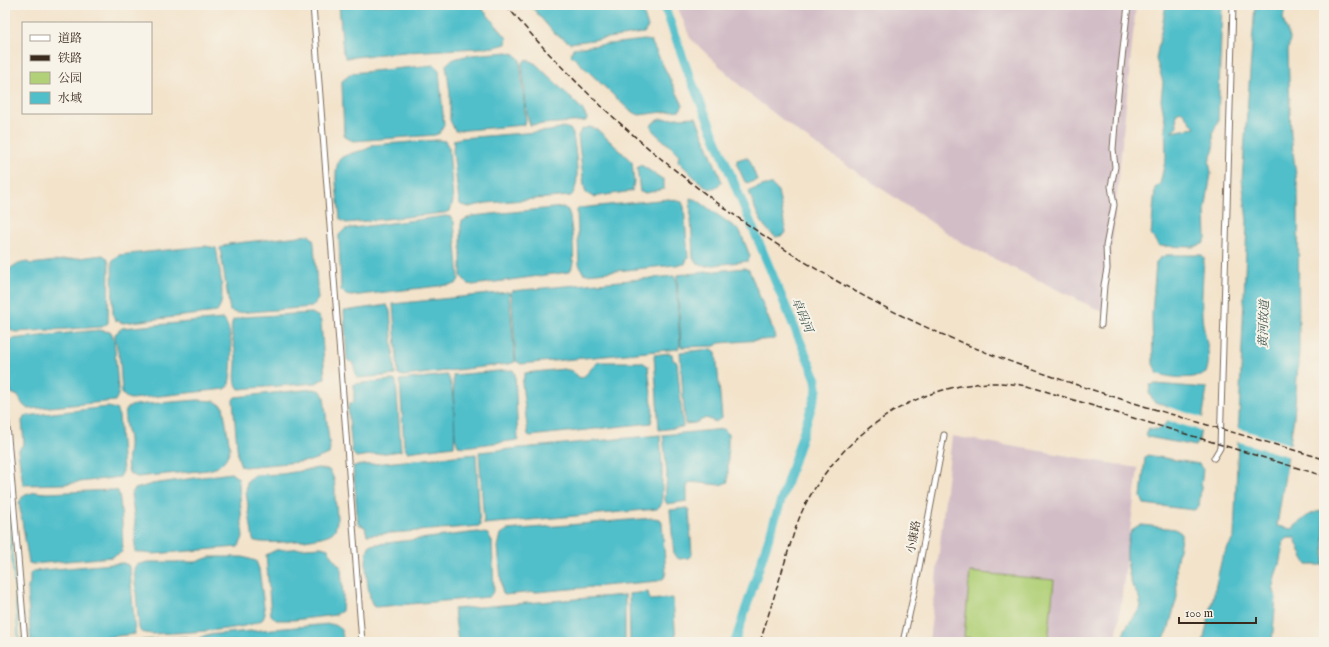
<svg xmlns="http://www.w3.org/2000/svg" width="1329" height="647" viewBox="0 0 1329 647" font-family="'IM FELL English','Noto Serif SC',serif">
  <rect width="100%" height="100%" fill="#f7f3e8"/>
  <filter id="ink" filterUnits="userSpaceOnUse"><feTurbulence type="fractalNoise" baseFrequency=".025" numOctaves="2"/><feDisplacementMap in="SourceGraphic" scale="8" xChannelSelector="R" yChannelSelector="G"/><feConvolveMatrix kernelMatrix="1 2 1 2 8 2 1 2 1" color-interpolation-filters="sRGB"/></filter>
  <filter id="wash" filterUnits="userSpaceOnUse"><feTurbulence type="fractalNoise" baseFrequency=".012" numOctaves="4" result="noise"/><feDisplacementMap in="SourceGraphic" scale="16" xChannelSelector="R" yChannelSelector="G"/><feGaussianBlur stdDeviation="0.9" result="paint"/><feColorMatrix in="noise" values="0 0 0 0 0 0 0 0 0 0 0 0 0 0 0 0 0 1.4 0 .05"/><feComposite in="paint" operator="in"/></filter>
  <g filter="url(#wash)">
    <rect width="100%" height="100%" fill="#f3e3cb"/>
    <!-- industrial -->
    <path fill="#d2bdc6" d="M677,5H1136L1105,313L962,243L802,135L749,94L690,38Z
      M952,436L1138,468L1116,642H929Z"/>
    <!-- green -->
    <path fill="#b1d078" stroke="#767d4b" d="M970,572L1054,580L1048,642H1011L964,637Z"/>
    <!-- water -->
    <path fill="#51bfca" stroke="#467474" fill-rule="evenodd" d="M339,5H479L507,38L506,44L495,47L392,53L346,58L343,52Z
      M530,5H641L648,27L644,33L570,43L553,32Z
      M1166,5H1222L1218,122L1213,132L1214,149L1209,162L1211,173L1205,211L1206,238L1203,244L1193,247L1159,246L1151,235L1155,188L1160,184L1166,157L1165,121L1161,100L1163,82L1156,59ZM1181,111C1187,116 1190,123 1195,128L1171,132L1177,126L1176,113Z
      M1255,5H1285L1283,20L1290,38L1288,51L1291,136L1298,191L1299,351L1294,417L1277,526L1292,529C1302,520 1310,511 1324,511V565H1307L1302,556L1295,538H1288L1284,541L1279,565L1275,576L1273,587L1276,598L1272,642H1203L1222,558L1234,537L1246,250L1247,221L1242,179Z
      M644,40L651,41L683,105L680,110L639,115L629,110L571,55L573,48Z
      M507,52L515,54L520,60L526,121L524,125L455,131L450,120V93L446,65C454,53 493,54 507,52Z
      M526,59L536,64L582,109L587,118L586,121L530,125L527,114L522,64Z
      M434,65L439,70L444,125L440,133L435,135L353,141L347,138L344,134L342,85V81L352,73Z
      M696,117L722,182L716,187L709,189L696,179L678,161L679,154L655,133L651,126L654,122L660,119Z
      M563,127L570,129L573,134C575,150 582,185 571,196L487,203L469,207L461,205L459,202L453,151L454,140L461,138L550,131Z
      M589,127L597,129L632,162L634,182L632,191L593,197L586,193L584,186L578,136L581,130Z
      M438,140L445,141L449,148L453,201L450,211L444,213L346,223L340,219C339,204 332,174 339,160C341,157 346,155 350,154C358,150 366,152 372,145Z
      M747,157L750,161L757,180L748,183L745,182L737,165V160Z
      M641,165L664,180V189L646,193L640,192L637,168Z
      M765,185H772L778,191L786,232L784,235L776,237C761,228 754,207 749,191Z
      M690,198L697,200L740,231L750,256L748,261L706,266L695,262L693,257Z
      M669,199L682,202L684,207L688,257L685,264L587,274L583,273L579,264L577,210L579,208Z
      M563,207L568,210L570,216C571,228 578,265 569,272L473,285L468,284L461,276V225L462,221L472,216Z
      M446,216L451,217L454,222L459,279L456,284L351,296L346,295L341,290L339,240V235L345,229Z
      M309,235L313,239L314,244L318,299L312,307L237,313L230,311L220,248L228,244Z
      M205,246L216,248L217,253C219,269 227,300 217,312L123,323L115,320L113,315L112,261L119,255Z
      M103,255L107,258L109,263L108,323L102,327L15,332L11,330C4,319 1,276 12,267C16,264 22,263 27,262L31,264Z
      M1167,255H1202L1204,258C1203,277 1201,296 1202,315C1203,335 1213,353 1206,373C1193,380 1172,378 1158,374L1153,364L1152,315L1156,262L1160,258Z
      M744,268L749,270L776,337L775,339L719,343L715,346L681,347L677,275Z
      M674,276L676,279L680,345L678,349L521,364L516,361L511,291Z
      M509,292L515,362L509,364L403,376L398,374L393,304Z
      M387,305L390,311L395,375L357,378L353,363L347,360L344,311Z
      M312,313L319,317L321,322L325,378L316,383L239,389C232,381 237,368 236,358C236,348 228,329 233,320L243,317Z
      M223,319C234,328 233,373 228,387L225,389L131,399L127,398L122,394L120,362L115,337V334L122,328Z
      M99,330L111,332L114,339L118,388V395L115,401L28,409L23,405L18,396L11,393L7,344L11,339Z
      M712,349L716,352L722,418L715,422L706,418L695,423L685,424L680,352Z
      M669,353L672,354L673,360L677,362L683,427L659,430L654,355Z
      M599,362H642L648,366L653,413L651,423L530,436L528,435L522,383L525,373L564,369L572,371L580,378C588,376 591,366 599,362Z
      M510,370H513L515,374L518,440L464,447L458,446L455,437L453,375Z
      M447,375C455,384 455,433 454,446L407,452L404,446L400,380Z
      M392,380L396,381L401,451L356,457L352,452L348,408L350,403L354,402V384Z
      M1155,384L1207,388L1199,441L1196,446L1148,437L1146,434L1149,428C1163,433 1167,423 1171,411L1166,405L1154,402L1149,393L1150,385Z
      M313,389L321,391L324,397L330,449L329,454L310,461L244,467L241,466L238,458L233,400L235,397Z
      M198,400L214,401L223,406L230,448C228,459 220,468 208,470L137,477L130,474C124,464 130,452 129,440C128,430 121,417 128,407L135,405Z
      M108,407L116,409L119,416L123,471L120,477L64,484L23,485L18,451L24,443L22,421L25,416Z
      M724,429L728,434V482L720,485L690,482L687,487V501L667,504L665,500L667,474L663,435Z
      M660,435L662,466V503L660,506L657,509L484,524L479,452Z
      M476,454L480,526L367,535L365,527L358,524L353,466Z
      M1147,455L1199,464L1203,468L1199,507L1194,510L1144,504L1141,497L1145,457Z
      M318,468L329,470C336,478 335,489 335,499C336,508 340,525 333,532C326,540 262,546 253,540L246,492L247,481L255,475L282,474Z
      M231,473L238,478L239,483L243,538L238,547L153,554L135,552V520L131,494L135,489L152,484Z
      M111,490L118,491C121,497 124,547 122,552L112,557L33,564L29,563L19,503L23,496L35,492L47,493Z
      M686,508L689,510L692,555L688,558L679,559L674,555L670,510Z
      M653,518L660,519L662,523L666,573L664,578L658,581L504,595L502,590L498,547L501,534L507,530Z
      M1142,525L1175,529L1181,533V538L1176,564L1177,597L1168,631L1162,642H1122C1123,638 1123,634 1125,630C1128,621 1140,614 1140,604C1141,597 1134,591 1132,585C1127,571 1120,527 1142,525Z
      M478,532L488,534L492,541L494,591L489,597L376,607L372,605C368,591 362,556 370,545Z
      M321,547L328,549L336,562L341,567L343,597L342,611L335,615L294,620H276L271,615L266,555L276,550Z
      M210,557H243L256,561L259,569L265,614L263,619C249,631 173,633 151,634L141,632L139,628L134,569L136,565L148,562H196Z
      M123,563L128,565L130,570L135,634L61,642H31L28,602V587L30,583V574L33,571Z
      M648,592L650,600L673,598L676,642H630L629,594Z
      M625,595V642H458L454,609Z
      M330,624C341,625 343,632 343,642H196L199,638L206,635Z
      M188,637L192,642H122L184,637Z"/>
    <!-- pier -->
    <path fill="#f3e3cb" d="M1165,406L1204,418L1202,431L1166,420L1169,411Z
      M1237,428L1292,445L1290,457L1236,441Z"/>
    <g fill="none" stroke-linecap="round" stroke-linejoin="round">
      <!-- stream -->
      <path stroke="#51bfca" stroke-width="1.5" d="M5,468L19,642
        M5,620L7,642"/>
      <!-- river -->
      <path stroke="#51bfca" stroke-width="9" d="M664,5L689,75L816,379L817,390L735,642"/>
    </g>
  </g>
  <g filter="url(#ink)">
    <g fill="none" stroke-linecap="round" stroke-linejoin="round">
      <defs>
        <path id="minor" d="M313,5L362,642
          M1101,325L1104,285L1107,269L1106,246L1114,205L1111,186L1115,167L1113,149L1116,112L1128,5
          M5,401L25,642
          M1214,458L1220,448L1233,5
          M903,642L915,589L944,435"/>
      </defs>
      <!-- minor casing -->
      <use href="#minor" stroke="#7b6b5b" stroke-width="7"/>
      <!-- minor -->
      <use href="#minor" stroke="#fff" stroke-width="5"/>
      <!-- rail -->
      <path stroke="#3b2a1e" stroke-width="1.5" stroke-dasharray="6 3" stroke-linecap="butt" d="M506,5C620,142 782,265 946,336C1068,388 1197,421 1324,459
        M760,642C769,613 778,584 787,555C793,536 799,514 810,496C855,420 938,370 1028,386L1324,476"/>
    </g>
  </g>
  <g text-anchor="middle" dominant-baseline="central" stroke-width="4" stroke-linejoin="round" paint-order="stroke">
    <!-- street labels -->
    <g font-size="11" fill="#3b2a1e" stroke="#f7f3e8">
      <text transform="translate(914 537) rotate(-80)">小康路</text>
    </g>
    <!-- water labels -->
    <g font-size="12" font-style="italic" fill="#425752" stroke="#f7f3e8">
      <text transform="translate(802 315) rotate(67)">卓码河</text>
      <text transform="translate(1264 324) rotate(-88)">黄河故道</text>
    </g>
  </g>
  <!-- margin -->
  <rect width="1329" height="647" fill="none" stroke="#f7f3e8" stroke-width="20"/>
  <!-- legend -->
  <rect x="22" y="22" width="130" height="92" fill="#f7f3e8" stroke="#aca397"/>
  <rect x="30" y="35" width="20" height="6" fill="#ffffff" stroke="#aca397"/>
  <text x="58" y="42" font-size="12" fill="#3b2a1e">道路</text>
  <rect x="30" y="55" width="20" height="6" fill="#3b2a1e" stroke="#aca397"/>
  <text x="58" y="62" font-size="12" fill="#3b2a1e">铁路</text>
  <rect x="30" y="72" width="20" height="12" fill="#b1d078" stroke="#aca397"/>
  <text x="58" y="82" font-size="12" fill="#3b2a1e">公园</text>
  <rect x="30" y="92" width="20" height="12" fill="#51bfca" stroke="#aca397"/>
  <text x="58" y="102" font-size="12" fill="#3b2a1e">水域</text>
  <!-- scale -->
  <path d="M1179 617v6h77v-6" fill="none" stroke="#3b2a1e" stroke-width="2"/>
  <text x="1185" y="617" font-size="12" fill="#3b2a1e" stroke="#f7f3e8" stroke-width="3" paint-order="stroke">100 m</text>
</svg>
